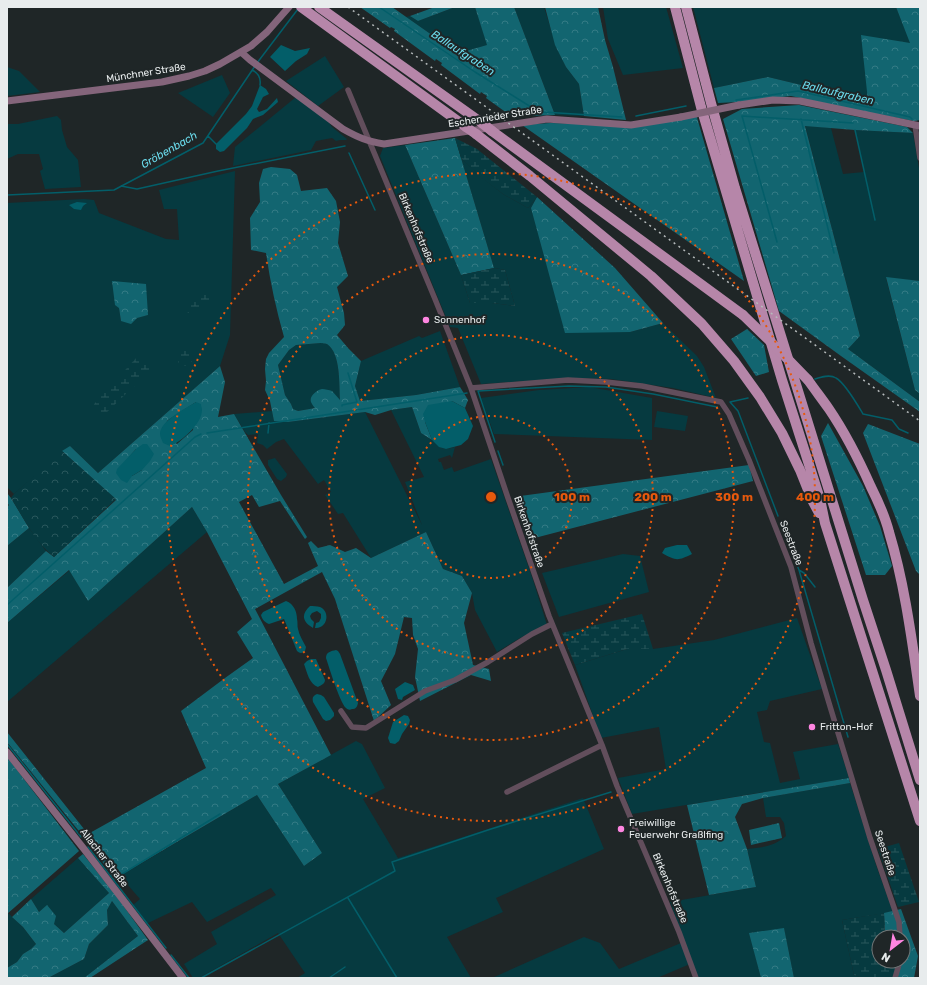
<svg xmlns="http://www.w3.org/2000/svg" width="927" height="985" viewBox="0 0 927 985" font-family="Rubik,sans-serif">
  <defs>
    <pattern id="forest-crowns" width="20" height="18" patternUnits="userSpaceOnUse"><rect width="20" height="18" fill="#126570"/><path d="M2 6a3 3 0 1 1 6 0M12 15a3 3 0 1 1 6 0" fill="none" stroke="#347b85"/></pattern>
    <pattern id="wetland-marsh" width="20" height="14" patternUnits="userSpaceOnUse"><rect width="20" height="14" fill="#063a40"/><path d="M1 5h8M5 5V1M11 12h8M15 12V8" fill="none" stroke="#2a575c"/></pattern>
    <pattern id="park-crowns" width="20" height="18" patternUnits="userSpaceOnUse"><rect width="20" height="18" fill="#063a40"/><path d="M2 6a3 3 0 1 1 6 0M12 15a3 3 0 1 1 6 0" fill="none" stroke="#2a575c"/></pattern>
  </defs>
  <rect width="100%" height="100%" fill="#1f2627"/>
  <!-- grass -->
  <path fill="#063a40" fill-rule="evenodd" d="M455,7H475L488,45L466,51L449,47L406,17L410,16L418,21Z
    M514,7H544L556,45L566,67L579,84L584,116L555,115Z
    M603,7H666L683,68L623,75L608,39Z
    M693,7H896L911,43L868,101L768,77L714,88Z
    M325,56L344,87L318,106L286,81Z
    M7,67L19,71L40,92L7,96Z
    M222,75L230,93L213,117L178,93Z
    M296,97L328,121L332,127L347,139L346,140H340L336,141L332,138L316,141L311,150L233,166L235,147Z
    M57,116L61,120L62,130L67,147L78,160L81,187L45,189L40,171L43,169L39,154H18L7,159V124H18Z
    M805,125L831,128L843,174L864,172L855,130L913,133L920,174V281L886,278L915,390L920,394V402L848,349L860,336Z
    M405,145L461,275L470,303H492L515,306L505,270L494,268L461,158L484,179L503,194L528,208L537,197L531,208L630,332L663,323L697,356L704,367L716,398L673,388L611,379L571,378L481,384L458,328L450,327L380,156L383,148Z
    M235,171L230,335L220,366L98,473L70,446L14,494L7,487V203L84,199L94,200L99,213L166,239L179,240L177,209H164L159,190ZM119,308L148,315L121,321Z
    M440,331L460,387L416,395L360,401L355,386L361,361L419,336L422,338Z
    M321,343C323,343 325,343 327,344C341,352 339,386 340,400L315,408L298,411L293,409L291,404L285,395L278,365L289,350L296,345Z
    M589,387L652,398V440L494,434L481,398L539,390Z
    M412,407L421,433C425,436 429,438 433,441C442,449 442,450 455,447L452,458L450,455L438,459L439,462H441L444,470L452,467L454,472L491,459L533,580L547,625L520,638L497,652L475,610L472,593L462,576L443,569L426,532L371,558L343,513L338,514L325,495L331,492L324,480L318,484L284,439L276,442L267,449L263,445L257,443L258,434L248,435L245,432L234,414L272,411L274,421L288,422L365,412L422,525L405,482L424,477L391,410Z
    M657,411L688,416L685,431L654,427Z
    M275,458L287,474L286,477L281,481L277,479L268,465V460Z
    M192,507L207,532L7,702V623L70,570L88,601Z
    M29,528L46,551L7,588V546Z
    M623,554L640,556L649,592L559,617L542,573Z
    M797,618L822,689L770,701L767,710L757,712L764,742L770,743L780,783L800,779L793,752L838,744L849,778L632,814L618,778L666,769L659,727L601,738L575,665L627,649H653L714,640Z
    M356,741L362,744L385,788L363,799L398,858L583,798L604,849L496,898L503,912L447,937L471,978H297L305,973L278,933L199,978H193L184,964L217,944L211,932L276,895L271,888L207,922L192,902L146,924L133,905L140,899L120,876L257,795L304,866L322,853L278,784Z
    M850,783L876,865L893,912L842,920L854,975L863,978H794L784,929L750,933L761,978H698L670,902L756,887L747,849C763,847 773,847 786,836L784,823L780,817H766L763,798Z
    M78,858L109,893L64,933L54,924L47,906L39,912L31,899Z
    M112,901L138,936L84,978H48L84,959L89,944L108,925L107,910Z
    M8,913L23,927L36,944L31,949L23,954L17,962L7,968V914Z
    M584,937L600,943L619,969L681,943L690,964L657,978H492Z"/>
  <!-- forest -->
  <path fill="url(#forest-crowns)" fill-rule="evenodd" d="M360,7H392L449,47L466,51L487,45L475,7H514L555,115L525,116L514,118L486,98L487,96L481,92L480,94L441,65L442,63L436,59L435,61L394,31L395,29L391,27L390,28Z
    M435,7H455L418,21L410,16Z
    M545,7H598L605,40L613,67L626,120L584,116L579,84L566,67L555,45Z
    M896,7H920V120L914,121L871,113L791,96L738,102L718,103L714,88L768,77L868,101L861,35L910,43Z
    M799,105L907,127L913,133L855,130L805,126L860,336L848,349L920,402V412L841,356L779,311L723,119L742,109Z
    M696,114L744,281L522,125L550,123L631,125Z
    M455,138L494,268L461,275L405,145Z
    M271,167L290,169L297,175L301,191L327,188L336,201L340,222L338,243L348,276L337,287L344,313L345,325L337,335L348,348L361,361L355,386L360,401L416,395L460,387L468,400L465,408L452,401L425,422L432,440L421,433L412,407L391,410L375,415L365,412L288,422L274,421L270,401L265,390L266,381L265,369L266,359L269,353L284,337C276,309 270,281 266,253L251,250L250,218L260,202L259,183L263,169ZM321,343C321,343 327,344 327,344C341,353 339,385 340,400L332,391C329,390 325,389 322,389C317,390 309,396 311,402C312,404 313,406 315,408L298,411L293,409L291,404L285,395L278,365L289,350L296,345Z
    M537,197L615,268L663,323L630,332L565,333L531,208Z
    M886,277L920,281V394L915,390Z
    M112,281L146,284L148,315L137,318L131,324L121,321L119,308L115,305Z
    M747,329L764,345L769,372L756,376L731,339Z
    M220,366L225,382L218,417L234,414L281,495L307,537L305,539L280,501L259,507L252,495L239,502L284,584L318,566L308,543L311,541L318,548L330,545L345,552L356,548L371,558L426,532L443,569L462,576L472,593L464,623L473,665L489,669L491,681L471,675L420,701L415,677L418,649L413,635L412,618L404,617L395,654L381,681L391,705L374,721L335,599L322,572L255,609L331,755L278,784L322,853L304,866L257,795L114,879L95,851L7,742V732L88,834L206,768L181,711L225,678L253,658L237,632L252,619L207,532L192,507L88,601L69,570L7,623V588L46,551L54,557L116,500L62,451L70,446L98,473ZM196,402L193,430L177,444L161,430L168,420ZM136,449L142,470L132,476L129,457Z
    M828,423L863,486L880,526L892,566L885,575H866L821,436Z
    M868,424L920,444V575L916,571L863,433Z
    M749,465L753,481L527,540L513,497Z
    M7,493L11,498L29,528L7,546V507L9,505L7,503Z
    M7,757L79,851L7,914Z
    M849,778L850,783L763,798L742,804L735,817L747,849L756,887L709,895L687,805Z
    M779,823L782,838L751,845L749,830Z
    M83,854L117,897L148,940L90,978H84L138,936L112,901L107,910L108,925L89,944L84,959L48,978H7V968L17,962L23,954L31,949L36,944L23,927L12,917L31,899L39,912L47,905L56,916L54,924L64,933L109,893L78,858Z
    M901,909L918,956L914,978H893L895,971L892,961H903V937H885L884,913Z
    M784,928L794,978H761L749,933Z"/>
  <!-- wetland -->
  <path fill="url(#wetland-marsh)" d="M455,138L477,149L537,197L528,208L503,194L482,178L461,158Z
    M494,268L505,270L515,306L492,303H470L461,275Z
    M203,295H208L210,302C203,311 200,312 188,313L186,310L190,304Z
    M189,348L195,357L188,366L179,365L177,356L184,349Z
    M137,357L144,359L150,367L146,377L132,388L105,414L98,413L92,408L95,403Z
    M642,614L653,649H627L575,665L562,633Z
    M899,843L919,902L898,907L878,849Z
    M884,913L885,937H879V961H892L895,971L893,978H863L854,975L842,920Z"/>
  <!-- park -->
  <path fill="url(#park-crowns)" d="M62,451L116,499L54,557C35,542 24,519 11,498L14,494Z"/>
  <!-- water -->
  <path fill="#035e69" d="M281,45L295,51L310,48L307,54L296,61L285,71L270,57Z
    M260,85L266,89L269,94L263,97L257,109L259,112L267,109L277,98L278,102L263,115L253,119L247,128L224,151L220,152L216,149V144L246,114L252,106Z
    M77,202L87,203L83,206L81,210L74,209L69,205Z
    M452,401L465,408L473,426L468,439L461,445L446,449L439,447L432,440L425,422L423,414L428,405Z
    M196,402L201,404C201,406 202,408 202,410C202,424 181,442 170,446L163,443C162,440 160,437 160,434C160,421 186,408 196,402Z
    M143,444H147L154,454L150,461L142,470L132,476L127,483L121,480L116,473L117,469L136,449Z
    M677,545H687L692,554C678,561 676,561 662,553L665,548Z
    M286,601C294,604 297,612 297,619C298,623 297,626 298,629C299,635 303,641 306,647L305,651C303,653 300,654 297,651L284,619L269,624C264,622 262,619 261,615L263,612Z
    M310,606C313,606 317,606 320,607C331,612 327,629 315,628L316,623L319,622L321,618V614L317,611L312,613L310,616L311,619L314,622L313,628C302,622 301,614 310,606Z
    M336,650L338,651L340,654L358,703C357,707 356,709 352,709C350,710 348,710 346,708C340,703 329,667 326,658C326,652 331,651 336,650Z
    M311,659H316L325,680C325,684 321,685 318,687C309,684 307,672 304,664L307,661Z
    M405,682L413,685L415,690L403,697L402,700L398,699L395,689Z
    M317,694L321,695L324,697L334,713V716L330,720L326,721L323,719L313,702C312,697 313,696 317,694Z
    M404,715L408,716L410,720L409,724L402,734L399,741L395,744L390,743L388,738L393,722Z"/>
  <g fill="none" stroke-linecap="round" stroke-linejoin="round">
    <!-- stream -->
    <path stroke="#035e69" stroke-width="1.5" d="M379,7L475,72L539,112
      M257,63L298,9
      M252,70C259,73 261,78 260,85
      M736,100L798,91L910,117L912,119
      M543,112L622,117
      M636,116L686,106
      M801,119L834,253
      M855,130L875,220
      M208,136L216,144
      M349,153L375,210
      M121,186L137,189L218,171L345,146
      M7,195L114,190L203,143L255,66
      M777,242L742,116L853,123
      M815,379C821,377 830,374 836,378C845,383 857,404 863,414L892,420L899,429L908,433
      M748,398L730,402L738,411L778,516
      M342,406V405L357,402L348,373
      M207,433L467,393
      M268,433L269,423
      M495,442L478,391L569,386L606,387L653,394L717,407
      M498,451L503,465
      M516,499L530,538
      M781,524L799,570L804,573L815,587
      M799,570L848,737
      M7,605L195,437L201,434
      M7,744L81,837
      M88,847L166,948
      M114,879L220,814
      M348,898L397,978
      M171,955L189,978
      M201,978L395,871L392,862L491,829L611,792
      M329,978L345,967"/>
    <!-- street -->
    <path stroke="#624e5c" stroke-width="5.5" d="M348,90L435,299L471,388L508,498L549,616L602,745L617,786L679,932L696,978
      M915,125L920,158
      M471,388L568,380L606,382L642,386L721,402L729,414L749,460L791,567L811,643L829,703L870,838L899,922L900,937
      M341,711L352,727L366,728L425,691L455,680L488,662L532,634L552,624
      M507,792L602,745
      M895,978L900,961"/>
    <!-- secondary -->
    <path stroke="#84657b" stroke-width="7" d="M241,52L250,60L343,129C359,138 367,141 384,144L547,119L631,125L681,117
      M7,101L162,82L189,76L205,71L220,64L251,46L267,32L289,7
      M739,105L773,100L800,101L920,126
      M7,752L84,849L183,978"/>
    <!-- highway -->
    <path stroke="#b686a9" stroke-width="10" d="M301,7L466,127
      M319,7L482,123
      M675,7L701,107L782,380L820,499L825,523L920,821
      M686,7L711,103L735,188L863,600L886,670L920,780
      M492,131L743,315
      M476,134L530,176L651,276L702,324L734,361L760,397L782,433L800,470L812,500L819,513
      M808,380C815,390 822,399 829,409C846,434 859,460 871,487C878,501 885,516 889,532C905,585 912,641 920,696"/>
    <!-- rail -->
    <path stroke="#b6bbbc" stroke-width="1.5" stroke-dasharray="2 4" stroke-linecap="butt" d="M348,7L920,421"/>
    <!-- secondary-bridge -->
    <path stroke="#84657b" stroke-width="7" d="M681,117L739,105"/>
    <!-- highway-bridge -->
    <path stroke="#b686a9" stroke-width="10" d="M482,123L492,131
      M466,127L476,134
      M743,315L775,346L808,380"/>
  </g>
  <!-- distance rings -->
  <g fill="none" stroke="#e8590c" stroke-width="2" stroke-dasharray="2 4">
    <circle cx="491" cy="497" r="81"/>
    <circle cx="491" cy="497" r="162"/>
    <circle cx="491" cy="497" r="243"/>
    <circle cx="491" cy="497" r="324"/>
  </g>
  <!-- markers -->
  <g fill="#fe86e1" stroke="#1f2627" stroke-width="1.5">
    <circle cx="426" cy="320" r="4"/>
    <circle cx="812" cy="727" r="4"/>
    <circle cx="621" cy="829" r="4"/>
  </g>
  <g text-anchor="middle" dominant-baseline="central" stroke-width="4" stroke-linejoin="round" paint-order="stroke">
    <!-- street labels -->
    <g font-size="10" fill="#e8eced" stroke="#1f2627">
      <text transform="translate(146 73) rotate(-9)">Münchner Straße</text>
      <text transform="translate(495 117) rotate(-9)">Eschenrieder Straße</text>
      <text transform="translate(416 228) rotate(67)">Birkenhofstraße</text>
      <text transform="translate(529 532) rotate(71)">Birkenhofstraße</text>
      <text transform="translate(791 543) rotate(69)">Seestraße</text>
      <text transform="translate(885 853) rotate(72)">Seestraße</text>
      <text transform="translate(104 858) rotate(52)">Allacher Straße</text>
      <text transform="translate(670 888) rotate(67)">Birkenhofstraße</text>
    </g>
    <!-- poi labels -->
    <g font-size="10" fill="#e8eced" stroke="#1f2627" text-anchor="start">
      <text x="434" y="320">Sonnenhof</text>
      <text x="820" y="727">Fritton-Hof</text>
      <text x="629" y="823">Freiwillige<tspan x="629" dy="12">Feuerwehr Graßlfing</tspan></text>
    </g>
    <!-- water labels -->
    <g font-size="11" font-style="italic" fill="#6bdced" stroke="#1f2627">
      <text transform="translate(463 53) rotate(33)">Ballaufgraben</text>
      <text transform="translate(838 93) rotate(13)">Ballaufgraben</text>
      <text transform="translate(169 150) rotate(-30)">Gröbenbach</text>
    </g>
  </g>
  <circle cx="491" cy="497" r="6" fill="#e8590c" stroke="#1f2627" stroke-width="2"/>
  <g font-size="12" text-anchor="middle" font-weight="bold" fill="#e8590c" stroke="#1f2627" stroke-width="4" stroke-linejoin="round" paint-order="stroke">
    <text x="572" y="501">100 m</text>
    <text x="653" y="501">200 m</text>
    <text x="734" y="501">300 m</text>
    <text x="815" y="501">400 m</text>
  </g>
  <!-- border -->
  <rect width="927" height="985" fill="none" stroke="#e8eced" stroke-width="16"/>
  <!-- north arrow -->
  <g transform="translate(891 949) rotate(211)"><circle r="19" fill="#1f2627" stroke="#6f7576"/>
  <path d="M0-3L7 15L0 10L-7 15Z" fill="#fe86e1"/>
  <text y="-6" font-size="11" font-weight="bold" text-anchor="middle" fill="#e8eced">N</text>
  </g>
</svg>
